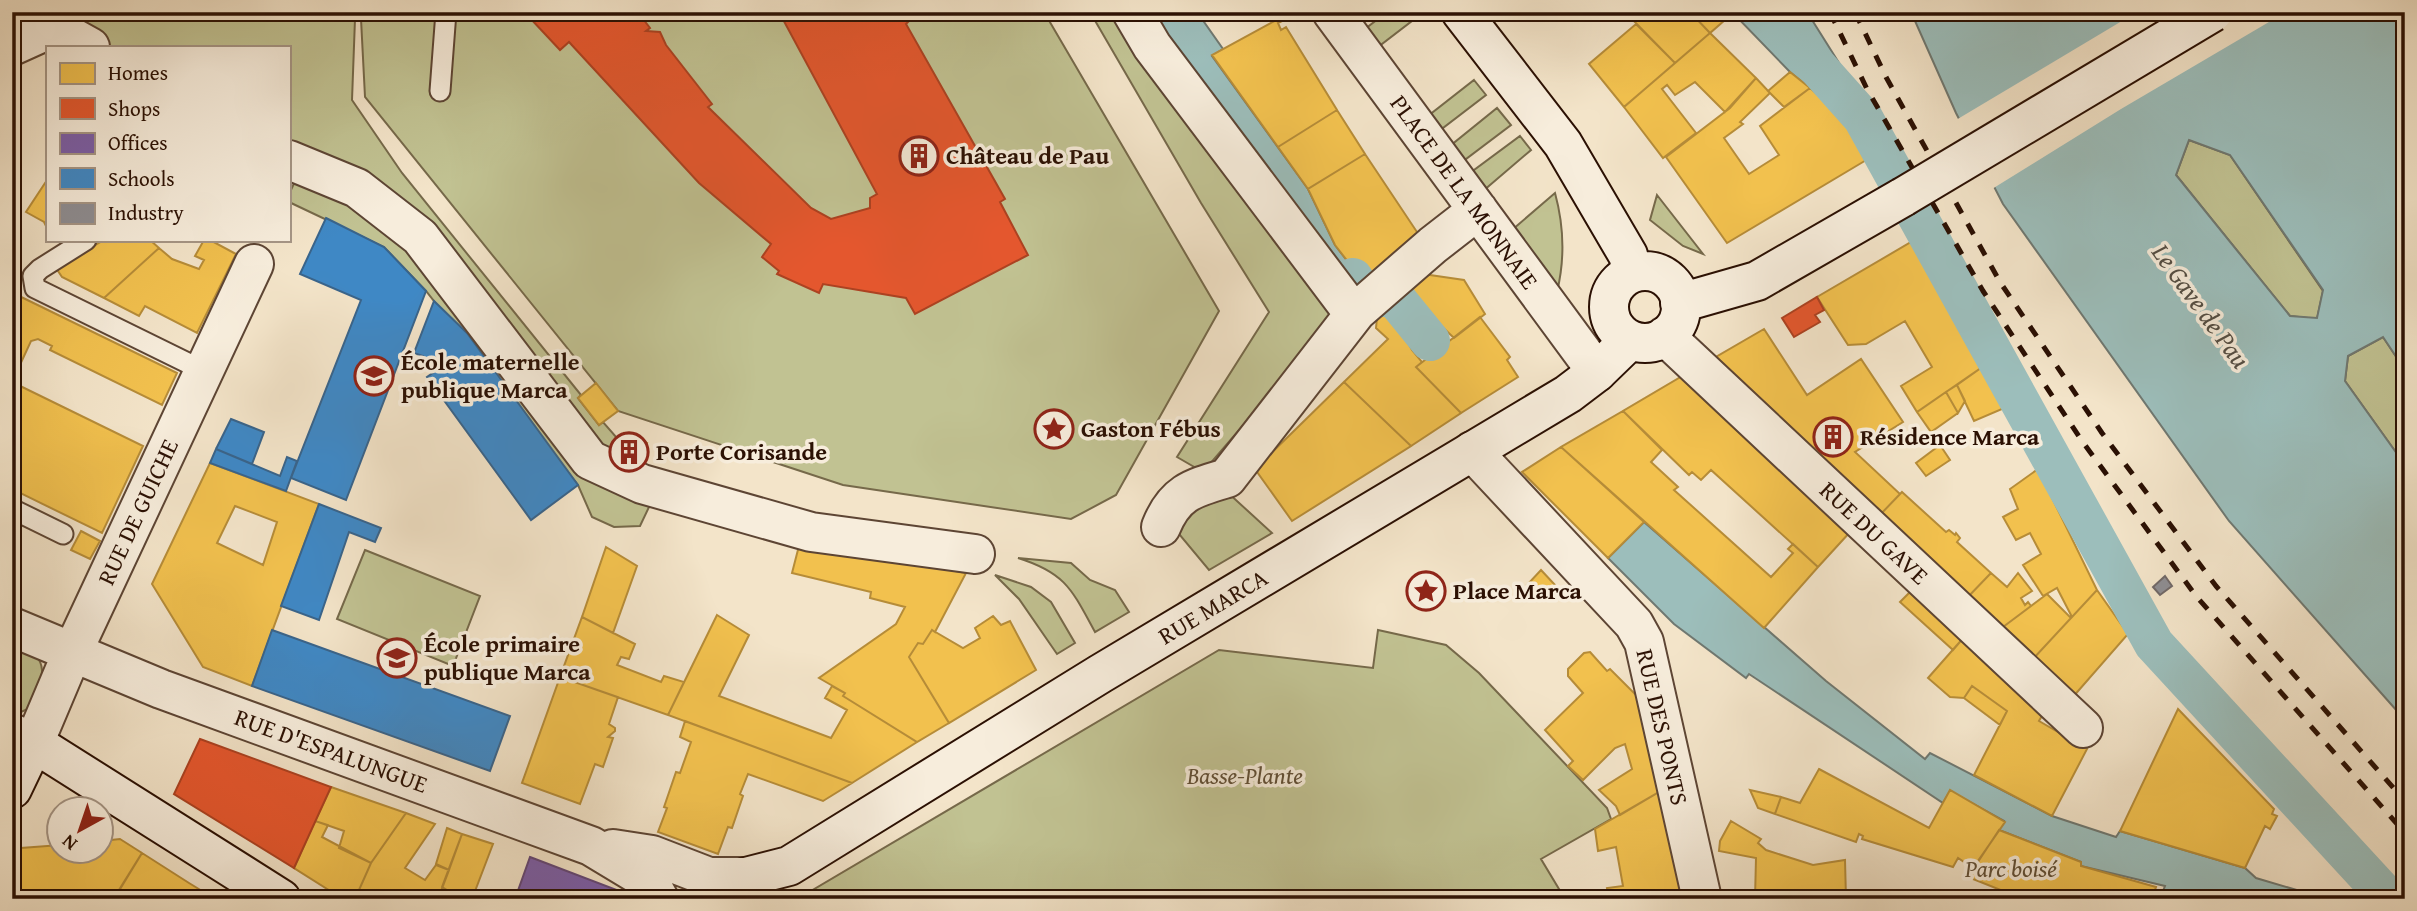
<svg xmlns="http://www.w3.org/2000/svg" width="2417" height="911" font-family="'Gentium Book Plus',serif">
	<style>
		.green { fill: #c1c292; stroke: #76694a; stroke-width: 2 }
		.water { fill: #9cbebb; stroke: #6f7871; stroke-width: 2; fill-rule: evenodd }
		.pier { fill: #f3e4c9 }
		.homes { fill: #f2c14e; stroke: #b68c38; stroke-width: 2; fill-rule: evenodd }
		.shops { fill: #e4572e; stroke: #ac4221; stroke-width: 2 }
		.offices { fill: #7b5ea7; stroke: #634776; stroke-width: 2 }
		.schools { fill: #3f88c5; stroke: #39648b; stroke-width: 2 }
		.industry { fill: #8d8d92; stroke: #706867; stroke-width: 2 }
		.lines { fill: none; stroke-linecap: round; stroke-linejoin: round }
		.canal { stroke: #9cbebb; stroke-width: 40 }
		.lane-casing { stroke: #5d4534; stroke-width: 23 }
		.street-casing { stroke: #5d4534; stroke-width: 42 }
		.secondary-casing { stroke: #2b1003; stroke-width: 42 }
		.lane { stroke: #f7eddc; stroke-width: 19 }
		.street { stroke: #f7eddc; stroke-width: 38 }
		.secondary { stroke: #f7eddc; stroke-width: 38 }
		.rail { stroke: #2b1003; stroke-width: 5; stroke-dasharray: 12 12; stroke-linecap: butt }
		.secondary-bridge-casing { stroke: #2b1003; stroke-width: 42; stroke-linecap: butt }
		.secondary-bridge { stroke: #f7eddc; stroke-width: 38 }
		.labels { text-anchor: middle; stroke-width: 7; stroke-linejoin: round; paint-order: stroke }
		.poi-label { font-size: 24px; font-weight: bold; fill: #2b1003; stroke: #f7eddc; text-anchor: start }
		.street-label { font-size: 24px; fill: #2b1003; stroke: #f7eddc }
		.park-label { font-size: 24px; font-style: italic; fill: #604e35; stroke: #f7eddc }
		.water-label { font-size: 26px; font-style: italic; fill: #534d43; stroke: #f7eddc }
	</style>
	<rect width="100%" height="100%" fill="#f3e4c9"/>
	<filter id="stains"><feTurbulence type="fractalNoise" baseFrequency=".00286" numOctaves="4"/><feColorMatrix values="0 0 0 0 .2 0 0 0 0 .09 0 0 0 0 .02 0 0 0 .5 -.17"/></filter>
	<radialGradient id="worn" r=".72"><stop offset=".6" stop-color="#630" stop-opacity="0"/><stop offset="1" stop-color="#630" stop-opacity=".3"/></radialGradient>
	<!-- green -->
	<path class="green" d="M49,12H1044L1219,311L1116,495L1071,519L843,485L618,411L365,97L361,19H355L352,100L402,173L581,395L578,398L599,425L603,422L616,437L621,440L612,461L518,346L289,149V47H112Z
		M1090,12H1120L1337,316L1203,472L1177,457L1269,312L1201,203Z
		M1387,12L1421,14L1378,47L1365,29Z
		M1474,80L1486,95L1439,131L1428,116Z
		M1497,108L1511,125L1462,162L1450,146Z
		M1520,136L1531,150L1483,191L1470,173Z
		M2189,140L2230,155L2323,291L2317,319L2290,316L2176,175Z
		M300,171L390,228L653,505L649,507L640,526L614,527L592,517L578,485L426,291L384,247L289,202V194Z
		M1555,193C1564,226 1565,259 1557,292L1512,230Z
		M1657,195L1703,254L1683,246L1650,220Z
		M2383,337L2405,370V465L2345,381L2348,356Z
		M1226,491L1272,533L1209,570L1174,528L1183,516Z
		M365,550L480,596L453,666L337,619Z
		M1018,558L1071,563L1090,580L1115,590L1129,612L1095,632C1072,590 1066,573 1018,558Z
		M995,575L1031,587L1051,602L1075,643L1057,654L1019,599Z
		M1378,630L1446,645L1479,673L1607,808L1611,819L1541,859L1565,899H806L811,891L1219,650L1373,668Z
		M21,641C52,663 43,678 30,708L12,716V660Z"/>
	<!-- water -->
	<path class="water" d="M1153,12H1197L1223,49L1212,56L1308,189L1335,245L1369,289L1362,296L1168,46Z
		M1732,12H1807L1846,74L1872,109L1855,126L1790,72Z
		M1911,12H2405V370L2383,337L2348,356L2345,381L2405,465V720L2229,521L2003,204L1956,113ZM2189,140L2230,155L2323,290L2317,318L2290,316L2176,175Z
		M1644,522L1826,681L1925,759L1930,753L2052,816L2116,837L2120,831L2245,868L2256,878L2327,899H2191L2163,891L2165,886L2081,866V862L1999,830L2004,821L1950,791L1943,803L1749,674L1746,678L1674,624L1608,558Z"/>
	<!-- pier -->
	<path class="pier" d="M2137,12H2286L2121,109L1992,189L1956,120Z"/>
	<!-- homes -->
	<path class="homes" d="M1625,12H1690L1710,33L1675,63Z
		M1690,12H1732L1733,13L1710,33Z
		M1280,18L1282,21L1278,23L1281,30L1286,27L1337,110L1278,147L1212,55Z
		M1636,24L1675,63L1624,107L1589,64Z
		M1710,33L1756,78L1725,112L1695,82L1675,95L1667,85L1662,89L1696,133L1663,158L1624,107Z
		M1790,72L1810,88L1784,107L1768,91Z
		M1756,78L1770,93L1740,122L1743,124L1724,138L1749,174L1779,155L1760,126L1810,88L1855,126L1873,156L1727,243L1666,157L1730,108Z
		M1337,110L1365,154L1308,189L1278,147Z
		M1365,154L1421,238L1369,289L1335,245L1308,189Z
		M47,180V228L44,222L26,212Z
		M1923,235L1988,363L1917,412L1901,386L1932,367L1905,321L1866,344L1848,345L1817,297Z
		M104,240H150L159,248L104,298L62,277L56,268Z
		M204,240H210L236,254L197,333L145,306L139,316L104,298L159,248L172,259L199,269L204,260L195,256Z
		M1423,274L1464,280L1485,314L1454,338L1404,291Z
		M13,293L177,373L162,405L50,350L52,346L38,339L31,341L12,382Z
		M1388,306L1412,350L1422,362L1416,367L1461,413L1411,446L1344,382L1388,339L1376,328L1377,318Z
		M1480,317L1510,357L1507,360L1518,377L1461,413L1416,367Z
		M1764,329L1807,395L1861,359L1903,422L1855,452L1900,494L1877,518L1709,361Z
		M1988,363L2009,406L1974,421L1957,385Z
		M1684,375L1851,531L1818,567L1711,470L1701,480L1692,472L1689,475L1623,411Z
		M12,382L143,446L102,533L12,489Z
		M1344,382L1411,446L1292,521L1255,469Z
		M596,383L618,411L599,425L578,398Z
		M1957,385L1965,401L1958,413L1946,392Z
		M1946,392L1958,413L1931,432L1917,412Z
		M1623,411L1662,450L1651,462L1678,487L1674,490L1771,577L1793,553L1788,549L1793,544L1818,567L1764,628L1561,447Z
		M624,433L647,443L635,473L612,461Z
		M1940,445L1950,460L1926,476L1916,463Z
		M1561,447L1644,522L1608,558L1522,472Z
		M210,463L319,504L252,686L203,667L152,584ZM235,506L277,522L263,565L217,543Z
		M2038,469L2097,590L2072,617L2057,588L2043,596L2023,565L2041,554L2030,533L2016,540L2003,517L2018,509L2010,489Z
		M1902,492L1946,532L1949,530L1955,535L1956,533L1960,538L1957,542L1991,573L1965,600L1877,518Z
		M81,531L100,541L90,559L71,550Z
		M800,542L966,573L935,632L932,630L923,644L918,643L909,657L949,723L917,742L843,696L845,693L819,678L896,624L905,607L870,598L871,592L792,573Z
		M606,547L637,566L613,633L582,617Z
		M1541,570L1555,585L1540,599L1527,585Z
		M1991,573L2007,587L2018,573L2032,591L2021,598L2025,605L2028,602L2031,606L1999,630L1965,600Z
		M1914,588L1965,636L1953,650L1900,602Z
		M2097,590L2128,634L2072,698L2032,660Z
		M2047,594L2071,618L2032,660L1999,630Z
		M717,615L749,635L719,696L831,738L847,710L825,698L832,686L845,693L843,696L917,742L852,783L668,715Z
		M993,616L1001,625L1010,621L1036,670L949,723L909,657L918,643L923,644L932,630L963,648L980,638L975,628Z
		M582,617L635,644L629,659L621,657L617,665L661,682L664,676L684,682L668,715L560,677Z
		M1965,636L2047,707L2039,721L2087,749L2052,816L1974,775L2007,711L1972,686L1964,698L1950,697L1928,678Z
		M1590,652L1607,671L1610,669L1640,699L1664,789L1620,815L1616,806L1599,790L1632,769L1625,744L1615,748L1583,780L1568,766L1573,761L1545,730L1583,693L1568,676V669L1584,653Z
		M560,677L618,697L609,724L615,728V731L608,737L613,738L603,767L595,764L580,804L522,783Z
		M1972,686L2007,711L2000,725L1964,698Z
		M2178,709L2274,809L2272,814L2277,816L2270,829L2265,826L2245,868L2120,831Z
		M685,721L852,783L823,801L748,774L740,794L743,796L732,828L728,827L718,854L658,832L667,808L664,807L676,772L680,773L691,742L680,737Z
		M1819,769L1929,828L1950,790L2005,822L1973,868L1958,858L1953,867L1862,839L1863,836L1859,834L1856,842L1775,814L1781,797L1800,803Z
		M331,787L406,813L371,863L339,848L344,831L315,821Z
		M1664,789L1685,893L1664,899H1609L1607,888L1623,886L1616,847L1598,851L1595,829Z
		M1750,790L1781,797L1775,814L1758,808Z
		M406,813L435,824L405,868L425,880L436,865L449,870L438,899H355L371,863Z
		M315,821L328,825L322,837L371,863L355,899H343L294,868Z
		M1731,821L1761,839L1758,843L1766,850L1813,865L1845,860L1846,899H1755L1756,858L1719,851L1720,841Z
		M447,828L462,834L449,870L436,864Z
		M1999,830L2081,862V866L2156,887L2152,899H2023L1968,877Z
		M462,834L493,844L472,899H462L442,887Z
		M120,839L142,853L114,899H12V867L21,848L60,845V852H102V841Z
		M142,853L189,883L215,899H133L119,890Z"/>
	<!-- shops -->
	<path class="shops" d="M534,12H645L640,15L650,28L646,31L660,32L666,45L712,104L708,107L811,208L831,219L870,208V198L877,194L779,12H910L911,19L906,24L1005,199L1000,202L1028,255L915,314L906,298L823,284L819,293L777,274L779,271L762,257L771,244L699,183L569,42L560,50L529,17Z
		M1817,297L1824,310L1815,315L1820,322L1794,337L1782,318Z
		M200,739L331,787L294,868L174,794Z"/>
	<!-- offices -->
	<path class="offices" d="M530,857L635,897L634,899H515Z"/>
	<!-- schools -->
	<path class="schools" d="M326,218L384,247L426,291L346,500L291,478L361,300L300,274Z
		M434,301L467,333L578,485L531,520L427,377L434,372L423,356L414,353Z
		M231,419L264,432L252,464L216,449Z
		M216,449L280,476L287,457L297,461L286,491L210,463Z
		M319,504L381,528L375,542L349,532L319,620L281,606Z
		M272,630L510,716L490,771L252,686Z"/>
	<!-- industry -->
	<path class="industry" d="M2165,576L2172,586L2160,595L2153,587Z"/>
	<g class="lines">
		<!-- canal -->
		<path class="canal" d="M1772,12L1780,25L1863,118L2154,644L2389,899
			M1353,278L1364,295L1395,298L1430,341"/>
		<!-- lane casing -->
		<g class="lane-casing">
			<path id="lane" d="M440,91L446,12
				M86,240L40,269L33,276L35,288L204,371
				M12,509L63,534"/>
		</g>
		<!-- street casing -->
		<g class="street-casing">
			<path id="street" d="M1132,12L1152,46L1354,314
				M1332,12L1597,372
				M12,46L54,27L90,47
				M289,160L357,188L420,237L590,460L642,484L811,532L975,554
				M1665,336L2083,728
				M1472,451L1634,624L1644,642L1702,899
				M1161,527C1175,492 1193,488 1227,478L1356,312L1433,245L1478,210
				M12,627L161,689L591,846L649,881L659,899
				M12,733L34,743L72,653L254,264
				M613,849L652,855L709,877H746"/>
		</g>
		<!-- secondary casing -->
		<g class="secondary-casing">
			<path id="secondary" d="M1461,12L1563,144L1628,255L1633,273
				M1609 307a36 36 0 1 1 72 0a36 36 0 1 1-72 0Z
				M1680,303L1757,281L1903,197
				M12,789L34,743L281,899
				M718,899L746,877L789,866L1100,674L1568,394L1597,372L1630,340"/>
		</g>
		<!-- lane -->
		<use href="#lane" class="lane"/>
		<!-- street -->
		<use href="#street" class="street"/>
		<!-- secondary -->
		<use href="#secondary" class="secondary"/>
		<!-- rail -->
		<path class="rail" d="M1830,12L1867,89L1983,291L2082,441L2196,596L2405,833
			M1855,12L1886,77L2000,282L2102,433L2216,586L2405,801"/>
		<!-- secondary-bridge casing -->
		<g class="secondary-bridge-casing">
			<path id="secondary-bridge" d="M1903,197L2213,12"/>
		</g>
		<!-- secondary-bridge -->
		<use href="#secondary-bridge" class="secondary-bridge"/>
	</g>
	<!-- icons -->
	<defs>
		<g id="building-ring" transform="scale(2.0125)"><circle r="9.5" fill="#f7eddc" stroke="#8f2418" stroke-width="1.5"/><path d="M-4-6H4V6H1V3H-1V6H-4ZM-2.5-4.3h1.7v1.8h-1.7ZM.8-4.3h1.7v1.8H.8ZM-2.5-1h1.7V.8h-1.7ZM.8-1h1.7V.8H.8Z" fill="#8f2418"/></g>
		<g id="school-ring" transform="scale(2.0125)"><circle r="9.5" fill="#f7eddc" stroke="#8f2418" stroke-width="1.5"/><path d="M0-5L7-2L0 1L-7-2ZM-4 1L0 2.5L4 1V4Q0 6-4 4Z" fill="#8f2418"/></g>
		<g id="sight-ring" transform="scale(2.0125)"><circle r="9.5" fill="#f7eddc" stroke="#8f2418" stroke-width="1.5"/><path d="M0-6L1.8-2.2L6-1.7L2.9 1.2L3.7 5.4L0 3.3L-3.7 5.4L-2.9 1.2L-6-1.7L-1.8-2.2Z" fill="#8f2418"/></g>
	</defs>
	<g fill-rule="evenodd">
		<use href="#building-ring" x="919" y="156"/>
		<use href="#school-ring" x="374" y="376"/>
		<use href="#sight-ring" x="1054" y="429"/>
		<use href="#building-ring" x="1833" y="437"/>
		<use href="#building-ring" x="629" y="452"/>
		<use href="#sight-ring" x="1426" y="591"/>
		<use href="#school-ring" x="397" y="658"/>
	</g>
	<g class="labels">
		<!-- poi labels -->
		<g class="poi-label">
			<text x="946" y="164">Château de Pau</text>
			<text x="401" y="370">École maternelle<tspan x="401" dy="28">publique Marca</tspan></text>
			<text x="1081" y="437">Gaston Fébus</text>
			<text x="1860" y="445">Résidence Marca</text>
			<text x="656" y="460">Porte Corisande</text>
			<text x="1453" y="599">Place Marca</text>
			<text x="424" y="652">École primaire<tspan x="424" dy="28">publique Marca</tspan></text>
		</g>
		<!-- street labels -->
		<g class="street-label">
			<text transform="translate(1464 192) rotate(54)" y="8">PLACE DE LA MONNAIE</text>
			<text transform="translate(138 512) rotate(-65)" y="8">RUE DE GUICHE</text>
			<text transform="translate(1874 533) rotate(43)" y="8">RUE DU GAVE</text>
			<text transform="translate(1213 607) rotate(-31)" y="8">RUE MARCA</text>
			<text transform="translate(1662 727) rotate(77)" y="8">RUE DES PONTS</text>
			<text transform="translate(331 751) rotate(20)" y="8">RUE D'ESPALUNGUE</text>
		</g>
		<!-- park labels -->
		<g class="park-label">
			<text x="1245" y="784">Basse-Plante</text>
			<text x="2011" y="877">Parc boisé</text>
		</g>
		<!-- water labels -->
		<g class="water-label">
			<text transform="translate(2201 306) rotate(54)" y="9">Le Gave de Pau</text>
		</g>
	</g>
	<!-- margin -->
	<rect width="2417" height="911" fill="none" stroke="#f3e4c9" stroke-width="42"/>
	<rect x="14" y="14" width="2389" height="883" fill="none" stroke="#2b1003" stroke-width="3.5"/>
	<rect x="21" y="21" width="2375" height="869" fill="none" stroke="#2b1003" stroke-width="2"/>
	<!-- legend -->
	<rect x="46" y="46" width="245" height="196" fill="#f7eddc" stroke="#a59585" stroke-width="2"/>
	<rect x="60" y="63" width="35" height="21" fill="#f2c14e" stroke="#a59585" stroke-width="2"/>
	<text x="108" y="80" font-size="21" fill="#2b1003">Homes</text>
	<rect x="60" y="98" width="35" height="21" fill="#e4572e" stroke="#a59585" stroke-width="2"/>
	<text x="108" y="116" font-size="21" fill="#2b1003">Shops</text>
	<rect x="60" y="133" width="35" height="21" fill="#7b5ea7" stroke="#a59585" stroke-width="2"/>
	<text x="108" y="150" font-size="21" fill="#2b1003">Offices</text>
	<rect x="60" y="168" width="35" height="21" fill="#3f88c5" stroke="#a59585" stroke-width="2"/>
	<text x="108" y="186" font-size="21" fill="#2b1003">Schools</text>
	<rect x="60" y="203" width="35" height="21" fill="#8d8d92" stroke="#a59585" stroke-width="2"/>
	<text x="108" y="220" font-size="21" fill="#2b1003">Industry</text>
	<!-- north arrow -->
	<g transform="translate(80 830) rotate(220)"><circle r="33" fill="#f7eddc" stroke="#a59585" stroke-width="2"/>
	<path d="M0-5L12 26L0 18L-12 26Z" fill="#8f2418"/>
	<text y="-10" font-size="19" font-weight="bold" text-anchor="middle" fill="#2b1003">N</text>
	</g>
	<rect width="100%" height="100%" filter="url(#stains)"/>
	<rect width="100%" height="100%" fill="url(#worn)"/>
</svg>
